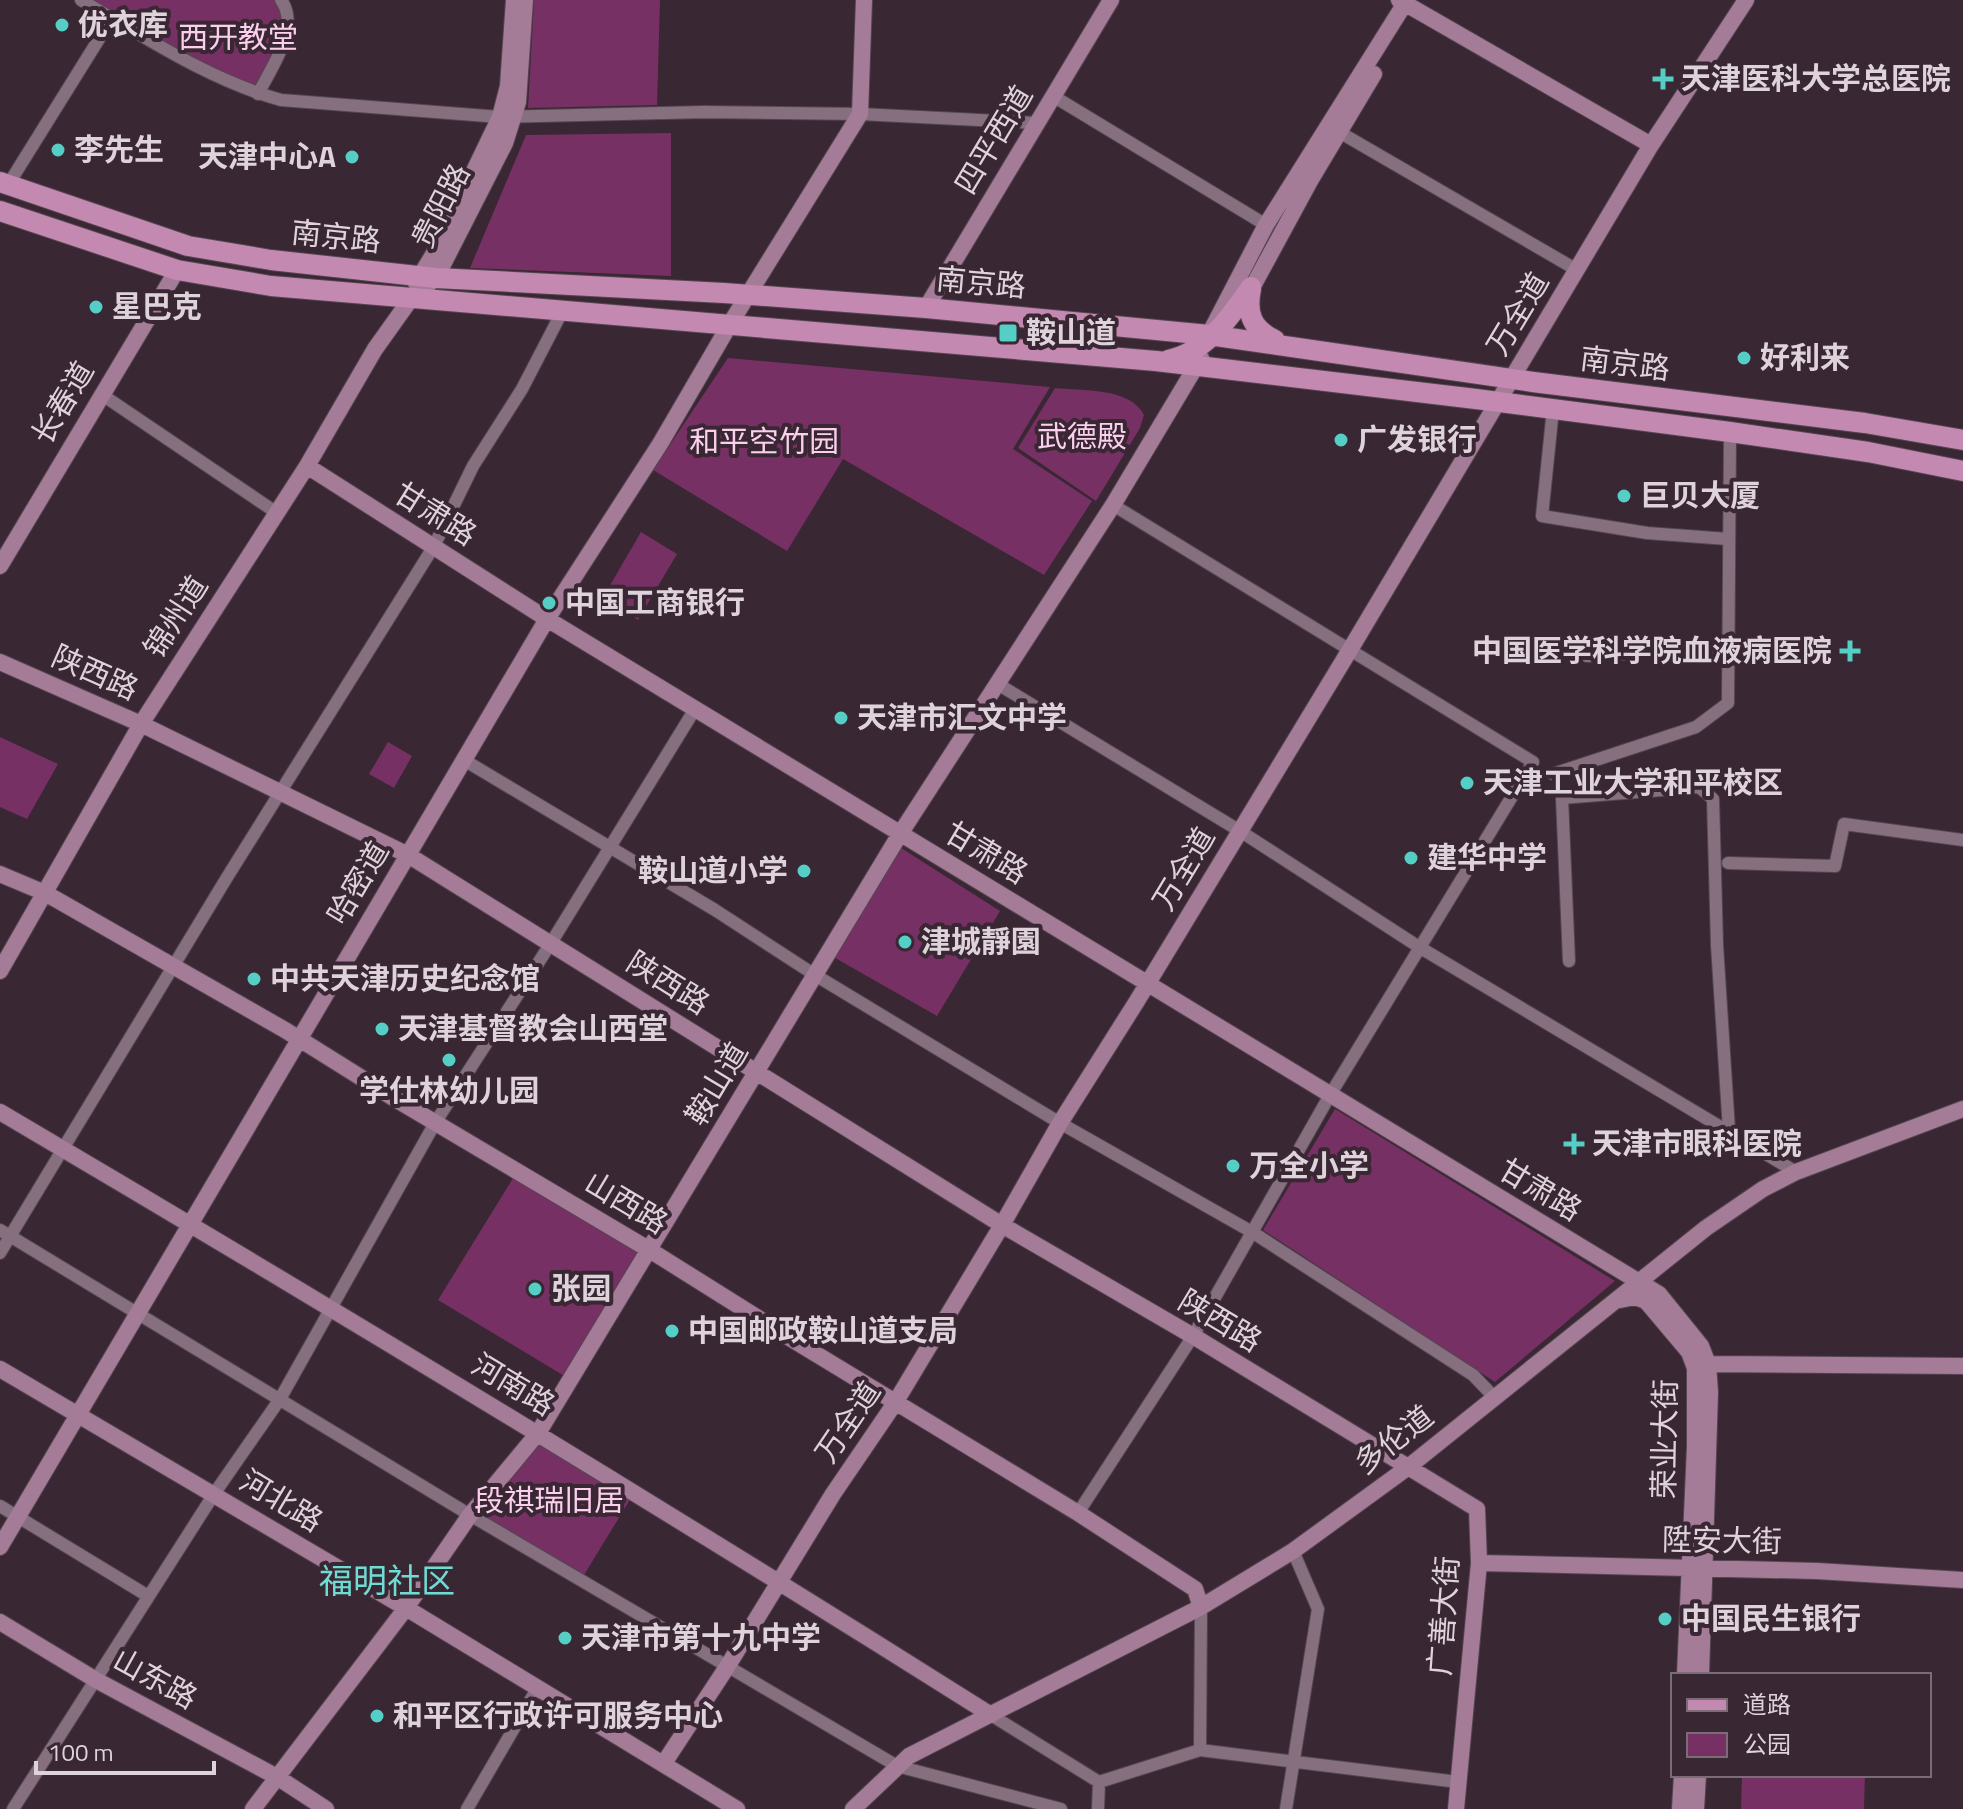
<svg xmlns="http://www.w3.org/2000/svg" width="1963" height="1809" font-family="'Titillium Web','Noto Sans SC',sans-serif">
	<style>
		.green { fill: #763063 }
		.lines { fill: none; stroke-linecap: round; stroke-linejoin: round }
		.street-casing { stroke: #554651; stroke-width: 14 }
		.secondary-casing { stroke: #554651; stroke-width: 18 }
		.primary-casing { stroke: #554651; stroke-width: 22 }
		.street { stroke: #86707f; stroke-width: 12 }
		.secondary { stroke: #a57c98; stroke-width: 16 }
		.primary { stroke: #c489b1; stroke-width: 20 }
		.poi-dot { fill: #55cec5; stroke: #392733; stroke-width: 3 }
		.labels { text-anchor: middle; stroke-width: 8; stroke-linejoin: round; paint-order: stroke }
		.poi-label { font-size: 30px; font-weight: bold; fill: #dfd3db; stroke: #392733; text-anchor: start }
		.park-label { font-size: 30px; fill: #fbd0ed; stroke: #392733 }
		.street-label { font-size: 30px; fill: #dfd3db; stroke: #392733 }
		.quarter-label { font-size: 34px; fill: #70dbd3; stroke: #392733 }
	</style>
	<rect width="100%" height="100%" fill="#392733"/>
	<!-- green -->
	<path class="green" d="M89,0H275L281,4L284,34L257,89L165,45Z
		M534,0H660L657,105L528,108Z
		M671,133V276L470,268L526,135Z
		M728,358L1050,387L1013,449L1092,501L1044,575L843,459L787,551L653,470Z
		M1055,388C1082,391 1130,387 1144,415L1140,428L1096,501L1018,448Z
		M641,532L677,554L638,620L602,599Z
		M0,737L58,764L27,819L0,807Z
		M388,742L412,756L394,788L369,774Z
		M898,846L1000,911L937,1016L830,955Z
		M1335,1109L1615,1281L1495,1382L1263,1230Z
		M515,1175L643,1250L566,1377L438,1300Z
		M535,1436L631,1498L584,1575L477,1512Z
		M1742,1775H1865L1864,1809H1741Z"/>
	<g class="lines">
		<!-- street casing -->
		<g class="street-casing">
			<path id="street" d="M81,0C145,37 209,80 281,100L500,117L704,112L860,114L1037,123
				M258,94C271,68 301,27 281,0
				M1053,96L1266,225
				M1334,129L1577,270
				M8,185L112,18
				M101,394L277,513
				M1553,409L1542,516L1647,533L1728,539
				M1587,656L1728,648
				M996,683L1240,831L1419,947L1796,1172
				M464,760L715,910L815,975L1060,1123L1252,1232L1473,1375L1494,1397
				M1553,774L1696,727L1728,703L1730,432
				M1728,863L1835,866L1844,824L1963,840
				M1569,961L1562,798L1699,787L1713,799L1717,945L1729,1130
				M0,1230L470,1515L897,1766L1061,1809
				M0,1253L226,879L434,546L473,466L522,389L563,310
				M0,1506L148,1596
				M1078,1513L1193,1336L1330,1095L1533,762L1113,505
				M991,1715L1099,1782L1200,1750L1458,1782
				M1200,1750L1201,1607
				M13,1809L214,1494L280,1399L435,1123L551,943L695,709
				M467,1809L538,1687
				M1098,1809L1099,1782
				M1286,1809L1318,1609L1293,1551"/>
		</g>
		<!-- secondary casing -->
		<g class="secondary-casing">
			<path id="secondary" d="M1399,0L1651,145
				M416,283L436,250L500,117L508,86L514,0
				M1247,297L1310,181L1374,74
				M926,308L1111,0
				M1212,329L1266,225L1407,0
				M307,466L547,619L1659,1294L1701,1346L1708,1364L1710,1392L1701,1675
				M0,566L177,270
				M0,662L141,724L408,855L1002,1225L1193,1336L1477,1509L1479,1563L1456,1809
				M0,874L45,893L285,1030L392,1097L648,1249L793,1340L1078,1513L1195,1589L1201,1607
				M0,971L141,724L307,466L375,349L410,300L436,278L505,143L518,102L525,0
				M0,1112C333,1308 664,1509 991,1715
				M1620,1300L1635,1297L1646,1301L1689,1352L1695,1368V1446L1685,1675
				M1701,1366L1708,1364L1963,1366
				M0,1369L406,1608L737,1809
				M0,1547L547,619L660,444L730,324L860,114L864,0
				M1479,1563L1817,1571L1963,1580
				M0,1622L96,1680L277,1777L326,1809
				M664,1763L727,1667L833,1494L895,1403L1002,1225L1060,1123L1137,1001L1351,648L1651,145L1746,0
				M253,1809L406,1608L470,1515L538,1433L900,834L1113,505L1201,358
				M853,1809L909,1756L1201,1607L1293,1551L1407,1468L1706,1228L1763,1189L1796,1172L1963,1109
				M1680,1809L1682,1775
				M1696,1809L1698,1775"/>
		</g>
		<!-- primary casing -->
		<g class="primary-casing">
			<path id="primary" d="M0,182L188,246L271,260L436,278L724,293L926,308L1209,335L1533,382L1865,423L1963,440
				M0,211L177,270L271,286L1156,361L1476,399L1730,432L1868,452L1963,471
				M1251,289C1246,314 1252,329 1275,340
				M1168,360C1207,352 1230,317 1251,287"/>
		</g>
		<!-- street -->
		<use href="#street" class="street"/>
		<!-- secondary -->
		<use href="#secondary" class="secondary"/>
		<!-- primary -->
		<use href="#primary" class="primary"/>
	</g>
	<!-- markers -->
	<g class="poi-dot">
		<circle cx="62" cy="25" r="8"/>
		<path d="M1659 67h8v8h8v8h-8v8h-8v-8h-8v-8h8z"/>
		<circle cx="58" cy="150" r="8"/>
		<circle cx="352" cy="157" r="8"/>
		<circle cx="96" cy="307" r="8"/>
		<rect x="998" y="323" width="20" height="20" rx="4"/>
		<circle cx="1744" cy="358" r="8"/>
		<circle cx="1341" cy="440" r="8"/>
		<circle cx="1624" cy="496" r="8"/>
		<circle cx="549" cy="603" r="8"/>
		<path d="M1846 639h8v8h8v8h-8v8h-8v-8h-8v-8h8z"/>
		<circle cx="841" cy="718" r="8"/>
		<circle cx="1467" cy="783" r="8"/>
		<circle cx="1411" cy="858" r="8"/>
		<circle cx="804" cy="871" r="8"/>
		<circle cx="905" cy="942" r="8"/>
		<circle cx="254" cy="979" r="8"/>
		<circle cx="382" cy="1029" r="8"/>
		<circle cx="449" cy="1060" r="8"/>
		<path d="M1570 1132h8v8h8v8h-8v8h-8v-8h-8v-8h8z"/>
		<circle cx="1233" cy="1166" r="8"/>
		<circle cx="535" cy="1289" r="8"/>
		<circle cx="672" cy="1331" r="8"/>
		<circle cx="1665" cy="1619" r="8"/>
		<circle cx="565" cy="1638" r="8"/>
		<circle cx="377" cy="1716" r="8"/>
	</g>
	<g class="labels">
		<!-- poi labels -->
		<g class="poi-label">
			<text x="78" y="35">优衣库</text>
			<text x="1681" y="89">天津医科大学总医院</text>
			<text x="74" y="160">李先生</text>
			<text x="336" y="167" text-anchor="end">天津中心A</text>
			<text x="112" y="317">星巴克</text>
			<text x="1026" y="343">鞍山道</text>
			<text x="1760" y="368">好利来</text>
			<text x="1357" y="450">广发银行</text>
			<text x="1640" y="506">巨贝大厦</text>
			<text x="565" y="613">中国工商银行</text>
			<text x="1832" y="661" text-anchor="end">中国医学科学院血液病医院</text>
			<text x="857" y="728">天津市汇文中学</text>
			<text x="1483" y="793">天津工业大学和平校区</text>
			<text x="1427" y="868">建华中学</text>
			<text x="788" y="881" text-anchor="end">鞍山道小学</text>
			<text x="921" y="952">津城靜園</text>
			<text x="270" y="989">中共天津历史纪念馆</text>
			<text x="398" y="1039">天津基督教会山西堂</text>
			<text x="449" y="1101" text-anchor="middle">学仕林幼儿园</text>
			<text x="1592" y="1154">天津市眼科医院</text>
			<text x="1249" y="1176">万全小学</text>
			<text x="551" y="1299">张园</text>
			<text x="688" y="1341">中国邮政鞍山道支局</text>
			<text x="1681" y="1629">中国民生银行</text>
			<text x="581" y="1648">天津市第十九中学</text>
			<text x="393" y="1726">和平区行政许可服务中心</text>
		</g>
		<!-- park labels -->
		<g class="park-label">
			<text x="238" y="48">西开教堂</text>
			<text x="1082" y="447">武德殿</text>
			<text x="764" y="452">和平空竹园</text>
			<text x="549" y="1511">段祺瑞旧居</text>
		</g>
		<!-- street labels -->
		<g class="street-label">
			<text transform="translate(994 140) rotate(-59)" y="10">四平西道</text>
			<text transform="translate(441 206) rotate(-63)" y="10">贵阳路</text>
			<text transform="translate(336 237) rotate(6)" y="10">南京路</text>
			<text transform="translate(981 283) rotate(5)" y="10">南京路</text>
			<text transform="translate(1518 314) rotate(-59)" y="10">万全道</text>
			<text transform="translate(1625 364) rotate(7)" y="10">南京路</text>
			<text transform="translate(63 403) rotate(-59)" y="10">长春道</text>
			<text transform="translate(435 514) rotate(32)" y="10">甘肃路</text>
			<text transform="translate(176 617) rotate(-57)" y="10">锦州道</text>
			<text transform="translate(95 673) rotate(24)" y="10">陕西路</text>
			<text transform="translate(986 853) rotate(31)" y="10">甘肃路</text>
			<text transform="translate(1184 869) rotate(-59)" y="10">万全道</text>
			<text transform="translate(358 883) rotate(-59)" y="10">哈密道</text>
			<text transform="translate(668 983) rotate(32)" y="10">陕西路</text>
			<text transform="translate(717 1084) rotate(-59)" y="10">鞍山道</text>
			<text transform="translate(1540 1190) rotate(31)" y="10">甘肃路</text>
			<text transform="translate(626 1203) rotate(31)" y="10">山西路</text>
			<text transform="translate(1220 1321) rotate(31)" y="10">陕西路</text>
			<text transform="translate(513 1385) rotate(31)" y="10">河南路</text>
			<text transform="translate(848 1422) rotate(-56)" y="10">万全道</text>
			<text transform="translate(1665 1439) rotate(-89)" y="10">荣业大街</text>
			<text transform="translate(1394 1440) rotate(-38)" y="10">多伦道</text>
			<text transform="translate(281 1501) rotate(31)" y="10">河北路</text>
			<text transform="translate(1722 1541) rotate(1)" y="10">陞安大街</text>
			<text transform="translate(1444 1616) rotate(-86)" y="10">广善大街</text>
			<text transform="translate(155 1679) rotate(29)" y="10">山东路</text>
		</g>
		<!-- quarter labels -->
		<g class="quarter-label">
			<text x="387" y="1593">福明社区</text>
		</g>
	</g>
	<!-- legend -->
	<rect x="1671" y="1673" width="260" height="104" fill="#392733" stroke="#7b6c76" stroke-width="2"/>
	<rect x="1687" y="1699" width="40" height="12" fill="#c489b1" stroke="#7b6c76" stroke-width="2"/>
	<text x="1743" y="1713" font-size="24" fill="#dfd3db">道路</text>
	<rect x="1687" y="1733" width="40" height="24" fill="#763063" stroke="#7b6c76" stroke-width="2"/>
	<text x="1743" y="1753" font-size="24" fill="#dfd3db">公园</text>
	<!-- scale -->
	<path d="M36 1761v12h178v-12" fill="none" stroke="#dfd3db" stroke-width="4"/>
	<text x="48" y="1761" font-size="24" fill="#dfd3db" stroke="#392733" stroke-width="6" paint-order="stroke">100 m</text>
</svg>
